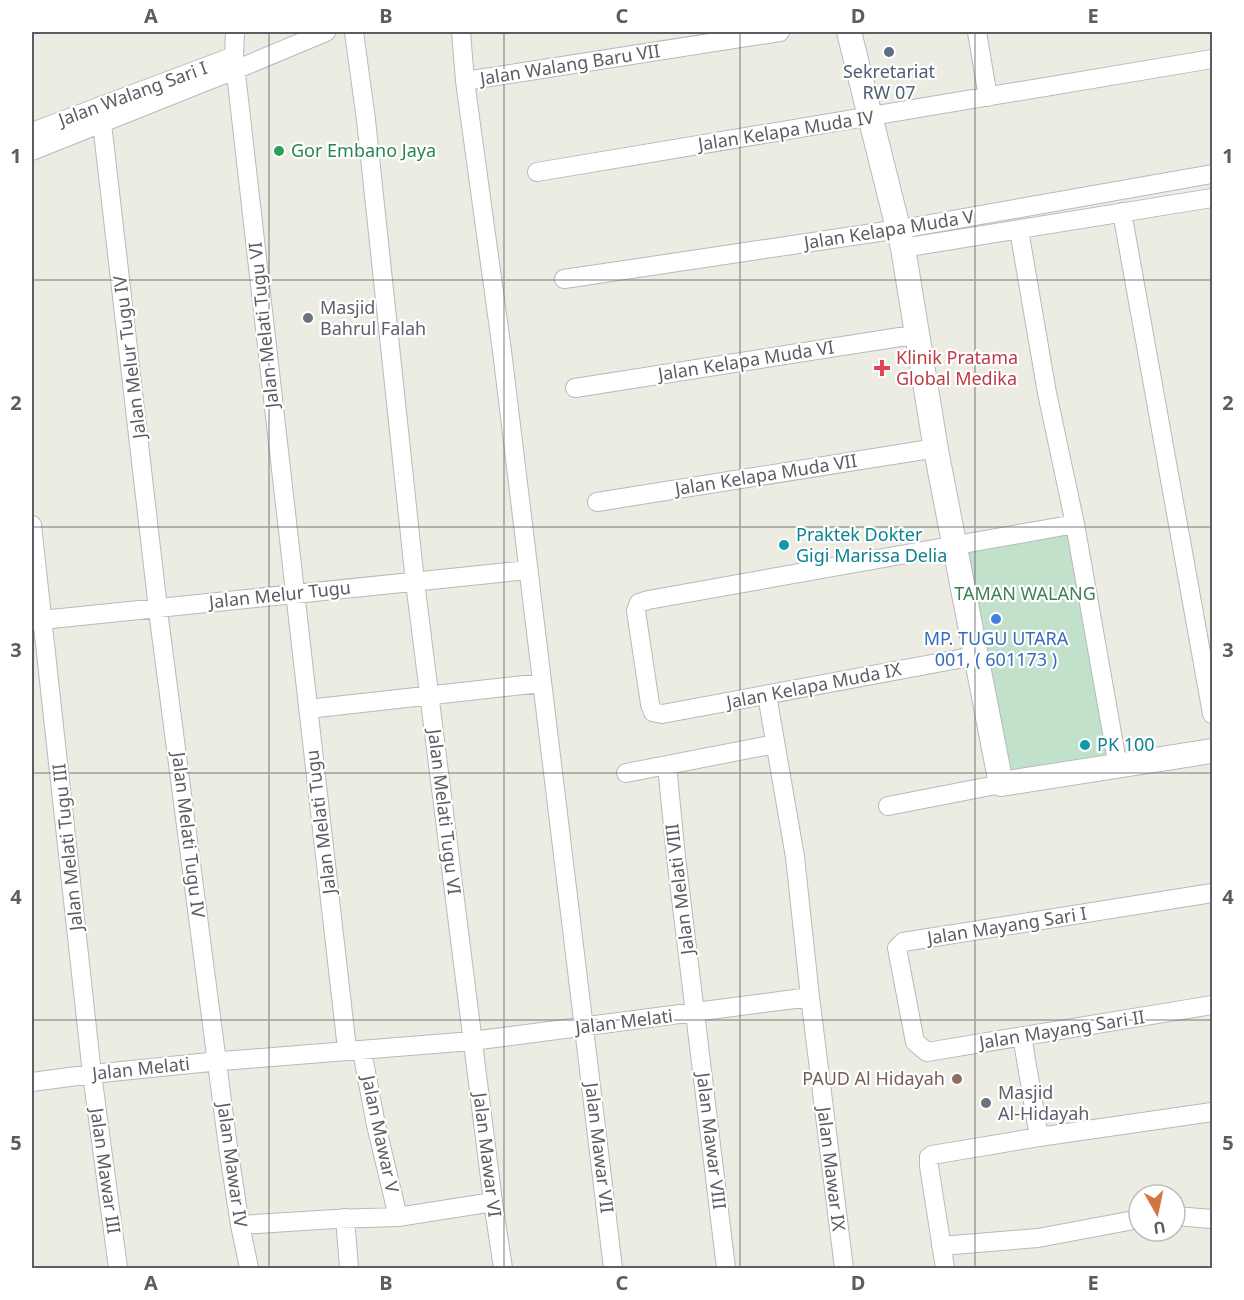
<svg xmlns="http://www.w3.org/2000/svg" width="1244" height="1300" font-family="'Noto Sans',sans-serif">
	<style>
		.green { fill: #c2e1cb }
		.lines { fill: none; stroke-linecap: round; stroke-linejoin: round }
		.street-casing { stroke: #b8b9be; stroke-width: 20 }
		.secondary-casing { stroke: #b9bac0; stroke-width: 26 }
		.street { stroke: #fff; stroke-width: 18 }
		.secondary { stroke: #fff; stroke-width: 24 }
		.grid { fill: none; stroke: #5b5d62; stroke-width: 1.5; stroke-opacity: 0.55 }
		.service-dot { fill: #5c6f8a; stroke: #fff; stroke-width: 2 }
		.leisure-dot { fill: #2e9e5b; stroke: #fff; stroke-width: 2 }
		.worship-dot { fill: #6b7280; stroke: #fff; stroke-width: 2 }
		.health-dot { fill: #e0444e; stroke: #fff; stroke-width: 2 }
		.culture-dot { fill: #0f9aa8; stroke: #fff; stroke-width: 2 }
		.shop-dot { fill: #3f7fe0; stroke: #fff; stroke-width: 2 }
		.education-dot { fill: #8d6e63; stroke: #fff; stroke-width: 2 }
		.labels { text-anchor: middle; stroke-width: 4.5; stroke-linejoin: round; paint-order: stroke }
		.street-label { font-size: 18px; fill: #5b5d62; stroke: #fff }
		.service-label { font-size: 18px; fill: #4e5e75; stroke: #fff }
		.leisure-label { font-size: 18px; fill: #27864d; stroke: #fff; text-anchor: start }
		.worship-label { font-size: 18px; fill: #5b616d; stroke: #fff; text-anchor: start }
		.health-label { font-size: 18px; fill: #be3a42; stroke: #fff; text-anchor: start }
		.culture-label { font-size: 18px; fill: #0d838f; stroke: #fff; text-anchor: start }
		.park-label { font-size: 18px; fill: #3e7f53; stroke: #fff }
		.shop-label { font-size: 18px; fill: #366cbe; stroke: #fff }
		.education-label { font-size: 18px; fill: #785e54; stroke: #fff; text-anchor: end }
		.neatline { fill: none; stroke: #5b5d62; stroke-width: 2 }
		.grid-label { font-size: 20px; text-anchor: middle; font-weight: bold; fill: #5b5d62 }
	</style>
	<rect width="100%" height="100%" fill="#ecece3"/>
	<!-- green -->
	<path class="green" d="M1070,527L1116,764L1012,780L958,547Z"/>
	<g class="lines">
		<!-- street casing -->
		<g class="street-casing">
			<path id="street" d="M235,32L234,56L347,1049
				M354,32L366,120L415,582L493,1202L503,1268
				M461,32L465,81L502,351L613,1268
				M977,32L988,97
				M465,81L780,32
				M100,106L160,626L228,1147L240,1225L249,1268
				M32,132L234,56
				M32,151L235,70L326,32
				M537,172L1212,59
				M1122,212L1212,714
				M1019,230L1047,393L1075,524L1118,767
				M903,248L1212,198
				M564,279L913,227L1212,174
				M575,388L900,337L917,336
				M597,502L924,450H936
				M32,525L92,1074L118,1268
				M32,621L528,570
				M975,656L662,714L653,712L650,704L636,611L639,603L648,600L1075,524
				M767,695L795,857L810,997L844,1268
				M308,709L542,683
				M667,765L676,857L726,1268
				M626,773L775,744
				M888,806L1001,784
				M1212,893L903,942L897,948L915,1042L927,1052L1212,1005
				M1022,1036L1039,1137
				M362,1051L376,1125L398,1217L493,1202
				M32,1082L92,1074L210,1062L472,1041L810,997
				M1175,1216L1212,1219
				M345,1218L349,1268
				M240,1225L335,1219L398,1217
				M941,1246L1038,1238L1139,1219
				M945,1268L929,1166V1157L932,1155L1039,1137L1212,1112"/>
		</g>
		<!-- secondary casing -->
		<g class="secondary-casing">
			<path id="secondary" d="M849,32L903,248L936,450L1001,784L1212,751"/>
		</g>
		<!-- street -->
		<use href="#street" class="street"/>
		<!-- secondary -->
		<use href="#secondary" class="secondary"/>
	</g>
	<!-- grid -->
	<path class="grid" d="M269,32V1268M504,32V1268M740,32V1268M975,32V1268M32,280H1212M32,527H1212M32,773H1212M32,1020H1212"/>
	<!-- markers -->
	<circle class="service-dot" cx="889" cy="52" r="6"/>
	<circle class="leisure-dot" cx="279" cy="151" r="6"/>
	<g class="worship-dot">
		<circle cx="308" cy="318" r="6"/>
		<circle cx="986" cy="1103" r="6"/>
	</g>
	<path class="health-dot" d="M879 359h6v6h6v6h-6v6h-6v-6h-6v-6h6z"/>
	<g class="culture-dot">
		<circle cx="784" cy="545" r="6"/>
		<circle cx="1085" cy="745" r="6"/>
	</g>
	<circle class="shop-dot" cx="996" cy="619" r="6"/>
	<circle class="education-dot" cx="957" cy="1079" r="6"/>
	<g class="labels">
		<!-- street labels -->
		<g class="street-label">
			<text transform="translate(570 65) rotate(-9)" y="6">Jalan Walang Baru VII</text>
			<text transform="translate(133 94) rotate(-20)" y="6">Jalan Walang Sari I</text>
			<text transform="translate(786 131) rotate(-9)" y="6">Jalan Kelapa Muda IV</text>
			<text transform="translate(889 230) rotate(-9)" y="6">Jalan Kelapa Muda V</text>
			<text transform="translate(264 325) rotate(-96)" y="6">Jalan Melati Tugu VI</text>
			<text transform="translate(130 357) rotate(-97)" y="6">Jalan Melur Tugu IV</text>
			<text transform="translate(746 361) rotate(-9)" y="6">Jalan Kelapa Muda VI</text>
			<text transform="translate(766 475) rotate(-9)" y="6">Jalan Kelapa Muda VII</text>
			<text transform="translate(280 595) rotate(-6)" y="6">Jalan Melur Tugu</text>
			<text transform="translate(814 686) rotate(-11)" y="6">Jalan Kelapa Muda IX</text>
			<text transform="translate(444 812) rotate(83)" y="6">Jalan Melati Tugu VI</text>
			<text transform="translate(321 822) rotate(-97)" y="6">Jalan Melati Tugu</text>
			<text transform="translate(188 835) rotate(83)" y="6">Jalan Melati Tugu IV</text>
			<text transform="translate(68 847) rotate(-96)" y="6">Jalan Melati Tugu III</text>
			<text transform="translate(680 889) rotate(-97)" y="6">Jalan Melati VIII</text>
			<text transform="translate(1007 926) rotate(-9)" y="6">Jalan Mayang Sari I</text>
			<text transform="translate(624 1022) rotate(-7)" y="6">Jalan Melati</text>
			<text transform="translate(1062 1030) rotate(-9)" y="6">Jalan Mayang Sari II</text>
			<text transform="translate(141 1069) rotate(-6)" y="6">Jalan Melati</text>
			<text transform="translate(380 1134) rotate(78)" y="6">Jalan Mawar V</text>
			<text transform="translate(711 1141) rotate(83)" y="6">Jalan Mawar VIII</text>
			<text transform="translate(599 1148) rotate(83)" y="6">Jalan Mawar VII</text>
			<text transform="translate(487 1155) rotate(83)" y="6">Jalan Mawar VI</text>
			<text transform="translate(232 1165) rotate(82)" y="6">Jalan Mawar IV</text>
			<text transform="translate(831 1169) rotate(83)" y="6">Jalan Mawar IX</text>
			<text transform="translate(105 1171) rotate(82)" y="6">Jalan Mawar III</text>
		</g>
		<!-- service labels -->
		<g class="service-label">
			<text x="889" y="78">Sekretariat<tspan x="889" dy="21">RW 07</tspan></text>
		</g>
		<!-- leisure labels -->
		<g class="leisure-label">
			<text x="291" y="157">Gor Embano Jaya</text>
		</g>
		<!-- worship labels -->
		<g class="worship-label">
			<text x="320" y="314">Masjid<tspan x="320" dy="21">Bahrul Falah</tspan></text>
			<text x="998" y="1099">Masjid<tspan x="998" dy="21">Al-Hidayah</tspan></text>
		</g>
		<!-- health labels -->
		<g class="health-label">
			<text x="896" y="364">Klinik Pratama<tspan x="896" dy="21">Global Medika</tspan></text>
		</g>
		<!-- culture labels -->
		<g class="culture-label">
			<text x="796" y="541">Praktek Dokter<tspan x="796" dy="21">Gigi Marissa Delia</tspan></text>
			<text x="1097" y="751">PK 100</text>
		</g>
		<!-- park labels -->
		<g class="park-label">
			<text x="1025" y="600">TAMAN WALANG</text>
		</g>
		<!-- shop labels -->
		<g class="shop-label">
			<text x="996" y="645">MP. TUGU UTARA<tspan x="996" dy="21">001, ( 601173 )</tspan></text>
		</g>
		<!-- education labels -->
		<g class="education-label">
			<text x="945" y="1085">PAUD Al Hidayah</text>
		</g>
	</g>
	<!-- border -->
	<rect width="1244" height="1300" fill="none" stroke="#ffffff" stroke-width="66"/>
	<!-- north arrow -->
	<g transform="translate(1157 1213) rotate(171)"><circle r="28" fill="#ffffff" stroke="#bdbec0" stroke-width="1.5"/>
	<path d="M0-4.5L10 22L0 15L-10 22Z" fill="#d57440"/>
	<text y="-9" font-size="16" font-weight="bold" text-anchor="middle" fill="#5b5d62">U</text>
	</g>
	<rect x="33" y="33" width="1178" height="1234" class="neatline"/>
	<g class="grid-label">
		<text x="151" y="23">A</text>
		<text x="386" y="23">B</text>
		<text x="622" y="23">C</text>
		<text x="858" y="23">D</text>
		<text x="1093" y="23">E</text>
		<text x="16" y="163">1</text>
		<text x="1228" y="163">1</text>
		<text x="16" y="410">2</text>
		<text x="1228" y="410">2</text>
		<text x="16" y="657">3</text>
		<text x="1228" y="657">3</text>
		<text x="16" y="904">4</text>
		<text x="1228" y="904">4</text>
		<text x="16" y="1150">5</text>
		<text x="1228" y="1150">5</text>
		<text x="151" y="1290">A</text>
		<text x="386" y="1290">B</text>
		<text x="622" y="1290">C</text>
		<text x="858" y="1290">D</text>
		<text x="1093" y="1290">E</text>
	</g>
</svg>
